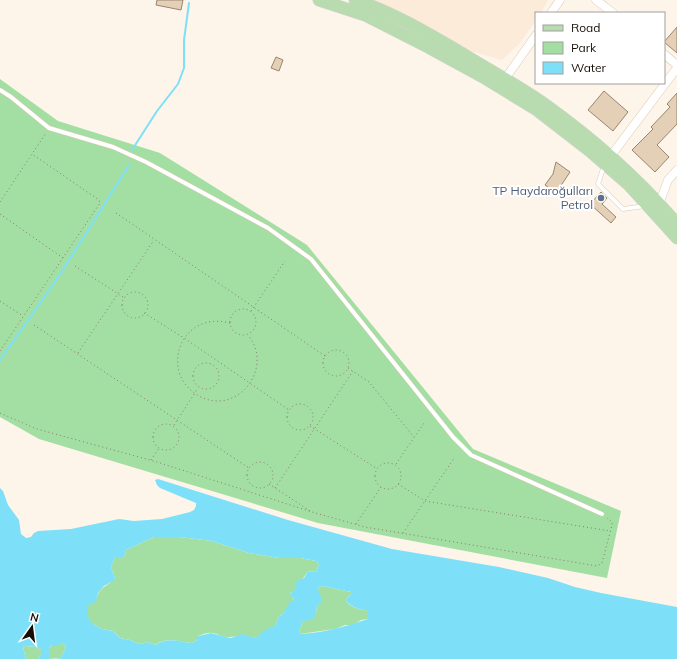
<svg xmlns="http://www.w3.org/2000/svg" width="677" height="659" font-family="Mulish,sans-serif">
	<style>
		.built { fill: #fbebd8 }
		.green { fill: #a3dfa3 }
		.water { fill: #7ee0f8; fill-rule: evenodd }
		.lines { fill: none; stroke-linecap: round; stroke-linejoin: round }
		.stream { stroke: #7ee0f8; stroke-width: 2 }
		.building { fill: #e4cfb7; stroke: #9a866f }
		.service-casing { stroke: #ddc8b0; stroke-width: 5 }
		.minor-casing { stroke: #ddc8b0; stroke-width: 9 }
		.primary-casing { stroke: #d5d4d2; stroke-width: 13 }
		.path { stroke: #857d74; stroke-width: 1; stroke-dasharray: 1 3; stroke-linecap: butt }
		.service { stroke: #fff; stroke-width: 4 }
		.minor { stroke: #fff; stroke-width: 8 }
		.primary { stroke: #b8dcaf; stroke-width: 12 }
		.service-dot { fill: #5c6f8a; stroke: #fff; stroke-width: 1.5 }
		.labels { text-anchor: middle; stroke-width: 4; stroke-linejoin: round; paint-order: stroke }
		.service-label { font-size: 12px; fill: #4e5e75; stroke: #fff; text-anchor: end }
	</style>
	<rect width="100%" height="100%" fill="#fdf4ea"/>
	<!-- built -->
	<path class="built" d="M367,0H548L541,13H536V20L520,43L502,60L470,51L393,10Z"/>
	<!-- green -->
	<path class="green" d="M0,79L58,121L160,153L307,245L473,449L621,511L607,578L318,523L39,439L0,417Z
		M154,537H180L212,541L249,553L279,558H301L316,561L319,564L316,572L308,571C304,578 297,585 293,592L290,593L293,597L294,601L283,614L278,617L276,625L256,638L249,637L245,635C240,635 234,637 229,637C216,637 216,628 198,636V640L191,643C178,641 166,637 155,645L148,642L140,644L130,640L120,638L113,631L102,629L95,625L89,621L86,609L87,605L97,599C98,587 109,586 115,578L111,567L115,557H124L126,550C136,546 144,541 154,537Z
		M322,586L351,592V594L347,598L346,601C351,607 361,611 368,610V619L361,620L353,625H345L335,629L300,634L299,630L301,627L302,622L305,620H309L316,614L318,590L319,587Z
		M63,643L66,646L61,658L49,659V648L52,645Z
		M25,646L37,647L41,650V654L38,659H26L23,647Z"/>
	<!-- water -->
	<path class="water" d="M158,479L288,520L392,549L499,567L548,578L575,587L601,593L677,607V659H54L61,658L66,646L63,643L55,646L52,645L49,648V659H38L41,654V650L37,647L25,646L23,647L26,659H0V488L3,491L8,505L19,520L21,534L26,538L31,537L34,533L38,531L71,529L119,519L134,521L162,519L190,512L194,510L196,506V503L160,488L157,485L155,480ZM154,537H180L212,541L249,553L279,558H301L316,561L319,564L316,572L308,571L304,578L295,582V589L289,595L293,597L294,601L290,602L283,614L278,617L276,625L265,630L256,638L241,634L231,638L226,637L211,633L198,636V640L191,643C178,641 168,637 155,645L148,642L140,644L130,640L120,638L113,631L102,629L95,625L89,620L87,609V605L93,604L97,599L98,593L104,586L115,580V578L111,567L115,557H124L126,550C136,546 144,541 154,537ZM322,586L351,592V594L347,598L346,601C352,607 361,611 368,610V619C347,626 323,633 300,634L299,630L301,627L302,622L313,619L316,614L317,605L320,604L322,600L318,590L319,587Z"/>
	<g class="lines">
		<!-- stream -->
		<path class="stream" d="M132,150L157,111L178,84L184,68V40L189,3
			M0,360L59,276L129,165"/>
	</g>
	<!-- building -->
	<path class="building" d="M157,0H183L181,10L156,5Z
		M677,27V53L664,42Z
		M276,57L283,60L279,71L271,68Z
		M604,91L628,112L613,131L588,110Z
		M677,93V124L657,145L669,157L655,172L632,150L653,129L651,127L670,107L667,104Z
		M556,162L570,172L556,193L545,185L553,174Z
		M601,192L607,198L602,204L616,217L611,223L590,204Z"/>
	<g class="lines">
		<!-- service casing -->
		<g class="service-casing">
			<path id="service" d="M0,90L11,97L49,128L113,147L146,162L268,228L311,259L453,437L471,455L602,514
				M604,166L598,184L623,209L645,206"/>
		</g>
		<!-- minor casing -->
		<g class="minor-casing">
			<path id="minor" d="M596,0L613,13
				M551,13L560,0
				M664,54L677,65
				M505,79L536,35
				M610,157L677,68
				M659,204L668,180L677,170"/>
		</g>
		<!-- primary casing -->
		<g class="primary-casing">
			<path id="primary" d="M319,0L365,15L428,47L483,77L537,110L590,151L628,184L677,238
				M355,0C392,12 429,34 463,54C489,70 517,85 543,103C592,138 638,178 677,224"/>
		</g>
		<!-- path -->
		<path class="path" d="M0,202L46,133
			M116,213L325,356
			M0,214L63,258
			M75,266L123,297
			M122 305a13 13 0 1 1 26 0a13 13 0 1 1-26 0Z
			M0,301L23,316
			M230 322a13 13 0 1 1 26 0a13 13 0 1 1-26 0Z
			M251,311L285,261
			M144,313L184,338L289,410
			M230,323C180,310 158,373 199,396C237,417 275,368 248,335
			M34,325L249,468
			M323 363a13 13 0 1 1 26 0a13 13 0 1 1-26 0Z
			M0,351L100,203L99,200L32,154
			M78,353L154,240
			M193 376a13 13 0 1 1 26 0a13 13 0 1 1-26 0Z
			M348,368L369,382L414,437
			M287 417a13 13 0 1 1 26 0a13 13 0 1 1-26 0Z
			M0,413L37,429L157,462L312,512L365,527L597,566L602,563L612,525V522L607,518
			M153 437a13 13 0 1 1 26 0a13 13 0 1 1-26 0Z
			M174,425L198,388
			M310,426L376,468
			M151,460L159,448
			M247 475a13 13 0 1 1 26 0a13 13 0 1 1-26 0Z
			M375 476a13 13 0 1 1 26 0a13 13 0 1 1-26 0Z
			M396,464L424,423
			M269,484L310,511
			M398,484L425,501L610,531
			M275,488L353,371
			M356,524L381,487
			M403,533L455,457"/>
		<!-- service -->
		<use href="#service" class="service"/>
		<!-- minor -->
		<use href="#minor" class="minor"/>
		<!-- primary -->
		<use href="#primary" class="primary"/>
	</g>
	<!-- markers -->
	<circle class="service-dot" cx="601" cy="198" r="4"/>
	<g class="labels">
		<!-- service labels -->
		<g class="service-label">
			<text x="593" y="195">TP Haydaroğulları<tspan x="593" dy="14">Petrol</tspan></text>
		</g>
	</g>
	<!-- legend -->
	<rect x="535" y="12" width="130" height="72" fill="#ffffff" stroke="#a19f9b"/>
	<rect x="543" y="25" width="20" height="6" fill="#b8dcaf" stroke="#a19f9b"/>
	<text x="571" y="32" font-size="12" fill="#150e06">Road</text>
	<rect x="543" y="42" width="20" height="12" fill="#a3dfa3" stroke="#a19f9b"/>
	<text x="571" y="52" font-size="12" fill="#150e06">Park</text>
	<rect x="543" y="62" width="20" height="12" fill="#7ee0f8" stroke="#a19f9b"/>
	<text x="571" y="72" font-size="12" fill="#150e06">Water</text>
	<!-- north arrow -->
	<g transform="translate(32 627) rotate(14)" stroke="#ffffff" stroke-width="3" paint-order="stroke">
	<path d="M0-3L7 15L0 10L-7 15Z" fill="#150e06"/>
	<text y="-6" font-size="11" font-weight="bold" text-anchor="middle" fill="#150e06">N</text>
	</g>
</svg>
